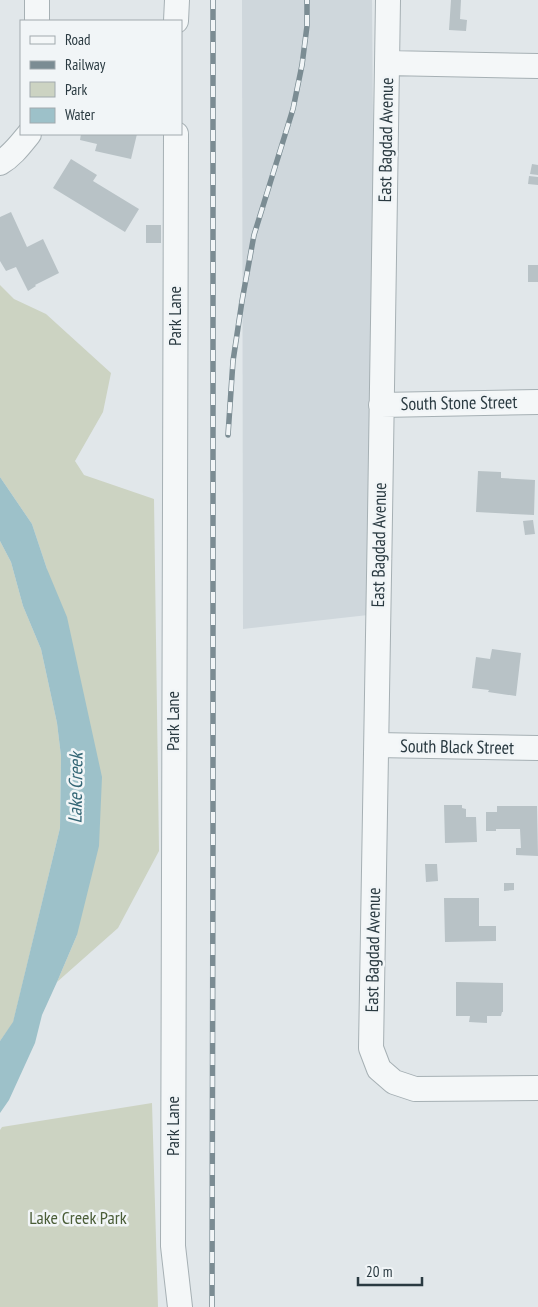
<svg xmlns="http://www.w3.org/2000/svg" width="538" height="1307" font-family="'PT Sans Narrow',sans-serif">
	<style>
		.built { fill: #cfd7dc }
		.green { fill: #ccd3c2 }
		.water { fill: #9dc1c9 }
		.building { fill: #b8c2c6 }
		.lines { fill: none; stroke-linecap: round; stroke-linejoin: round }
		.minor-casing { stroke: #a6b0b4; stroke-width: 26 }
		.minor { stroke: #f4f7f8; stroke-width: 24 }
		.rail-casing { stroke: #7b8c93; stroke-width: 5.5 }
		.rail { stroke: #f1f5f7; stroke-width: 4; stroke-dasharray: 11; stroke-linecap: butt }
		.labels { text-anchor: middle; stroke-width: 5; stroke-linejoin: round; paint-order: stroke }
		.street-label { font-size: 18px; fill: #2a3a41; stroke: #f1f5f7 }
		.park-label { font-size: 18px; fill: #4a5d37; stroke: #f1f5f7 }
		.water-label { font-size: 19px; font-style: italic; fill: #346675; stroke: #f1f5f7 }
	</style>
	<rect width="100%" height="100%" fill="#e1e7ea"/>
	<!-- built -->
	<path class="built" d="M242,0H372L377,614L243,629Z"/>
	<!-- green -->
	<path class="green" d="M0,285L14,299L46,314L111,373L103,412L75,461L84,475L154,499L159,851L118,928L57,982L77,935L47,569L32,524L0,477Z
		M0,541L11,562L23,606L41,649L57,723L61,756L60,828L13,1023L0,1041Z
		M152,1103L158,1307H0V1130L2,1127Z"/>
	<!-- water -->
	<path class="water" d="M0,477L32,524L47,569L67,617L102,777L99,846L77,935L57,982L42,1015L35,1043L9,1100L0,1113V1041L13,1022L60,828L61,756L57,723L41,649L23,606L11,562L0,541Z"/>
	<!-- building -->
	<path class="building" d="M451,0H461L460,19L467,20L466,31L449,30Z
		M81,134H137L131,159L95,151L97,144L80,140Z
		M71,159L97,175L93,181L139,209L125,232L53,188Z
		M532,164L538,165V175L530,174Z
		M529,176L538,177V185L528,184Z
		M11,212L27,247L43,239L59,273L35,285L36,286L28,291L16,267L6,271L0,261V217Z
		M146,225H161V243H146Z
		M528,265H538V282H528Z
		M478,471L501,472V478L535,480L534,515L476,512Z
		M533,520L535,534L525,535L523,521Z
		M492,649L521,653L516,696L488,692L489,690L472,688L476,657L490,659Z
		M444,805H462V808L466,809V817H476L477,842L445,843Z
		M497,806H537L538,856L516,855V848H521L520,829H496V831H486V812H497Z
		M425,864H437L438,881L426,882Z
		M504,883H514V890L504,891Z
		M444,898H479V926H496V941L445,942Z
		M456,982L503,983V1012H502L501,1016H487V1023L469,1022L470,1016H456Z"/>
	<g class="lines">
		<!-- minor casing -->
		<g class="minor-casing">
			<path id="minor" d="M388,0C382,349 378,699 371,1048L379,1069L394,1082L415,1089L538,1088
				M37,21V0
				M176,21L177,0
				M387,63L538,66
				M176,134L173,1246L180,1307
				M0,163C12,156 20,145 29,134
				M381,405L538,402
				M377,745L538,748"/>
		</g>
		<!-- minor -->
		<use href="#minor" class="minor"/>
		<!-- rail casing -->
		<g class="rail-casing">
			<path id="rail" d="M228,435L233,361L242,301L254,235L293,109L302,65L307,26V0
				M212,1307L213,834V0"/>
		</g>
		<!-- rail -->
		<use href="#rail" class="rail"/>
	</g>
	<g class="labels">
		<!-- street labels -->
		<g class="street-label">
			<text transform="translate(386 140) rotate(-89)" y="6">East Bagdad Avenue</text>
			<text transform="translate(175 316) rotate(-90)" y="6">Park Lane</text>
			<text transform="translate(459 403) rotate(-1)" y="6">South Stone Street</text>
			<text transform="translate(379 545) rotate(-89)" y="6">East Bagdad Avenue</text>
			<text transform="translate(173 721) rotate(-90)" y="6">Park Lane</text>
			<text transform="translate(457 747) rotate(1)" y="6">South Black Street</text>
			<text transform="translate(373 950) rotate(-89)" y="6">East Bagdad Avenue</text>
			<text transform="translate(173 1126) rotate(-90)" y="6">Park Lane</text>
		</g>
		<!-- park labels -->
		<g class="park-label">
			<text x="78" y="1224">Lake Creek Park</text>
		</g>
		<!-- water labels -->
		<g class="water-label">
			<text transform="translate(75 788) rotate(-89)" y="7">Lake Creek</text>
		</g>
	</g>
	<!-- legend -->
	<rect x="20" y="20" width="162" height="115" fill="#f1f5f7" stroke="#a1aaae"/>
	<rect x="30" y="36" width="25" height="8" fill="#f4f7f8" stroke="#a1aaae"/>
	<text x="65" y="45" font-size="15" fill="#2a3a41">Road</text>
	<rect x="30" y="61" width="25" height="8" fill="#7b8c93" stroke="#a1aaae"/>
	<text x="65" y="70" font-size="15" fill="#2a3a41">Railway</text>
	<rect x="30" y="82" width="25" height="15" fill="#ccd3c2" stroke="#a1aaae"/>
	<text x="65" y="95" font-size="15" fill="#2a3a41">Park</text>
	<rect x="30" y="108" width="25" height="15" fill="#9dc1c9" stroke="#a1aaae"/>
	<text x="65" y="120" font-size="15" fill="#2a3a41">Water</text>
	<!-- scale -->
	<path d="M358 1277v8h64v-8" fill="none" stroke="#2a3a41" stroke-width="2.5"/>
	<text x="366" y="1277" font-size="15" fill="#2a3a41" stroke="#f1f5f7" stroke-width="4" paint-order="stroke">20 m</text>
</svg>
